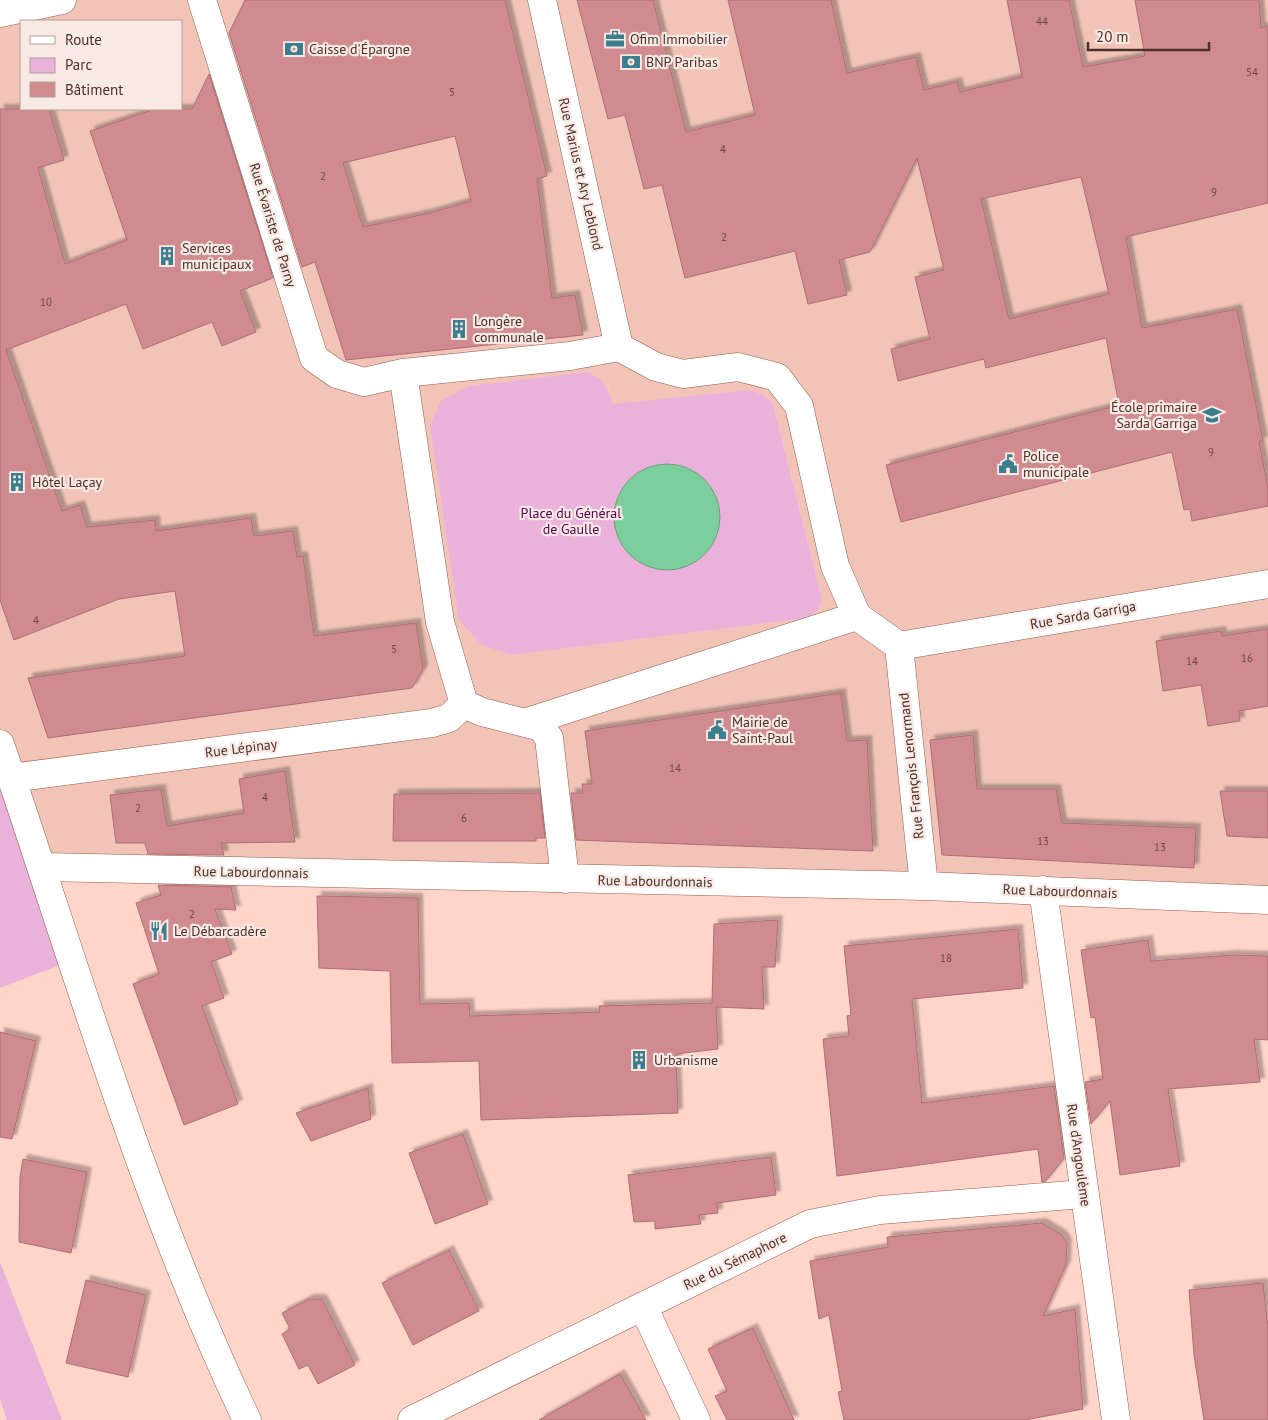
<svg xmlns="http://www.w3.org/2000/svg" width="1268" height="1420" font-family="'PT Sans',sans-serif">
	<style>
		.built { fill: #f1c4b7; fill-rule: evenodd }
		.green { fill: #eab1db }
		.water { fill: #7cce9c; stroke: #6e9f7a }
		.building { fill: #cf8b8f; stroke: #af6e72; fill-rule: evenodd; filter: url(#shadow) }
		.lines { fill: none; stroke-linecap: round; stroke-linejoin: round }
		.pedestrian-casing { stroke: #975b4a; stroke-width: 29 }
		.minor-casing { stroke: #975b4a; stroke-width: 29 }
		.tertiary-casing { stroke: #975b4a; stroke-width: 29 }
		.secondary-casing { stroke: #975b4a; stroke-width: 29 }
		.pedestrian { stroke: #fff; stroke-width: 28 }
		.minor { stroke: #fff; stroke-width: 28 }
		.tertiary { stroke: #fff; stroke-width: 28 }
		.secondary { stroke: #fff; stroke-width: 28 }
		.labels { text-anchor: middle; stroke-width: 4.5; stroke-linejoin: round; paint-order: stroke }
		.number-label { font-size: 11px; fill: #6d4842 }
		.poi-label { font-size: 14px; fill: #4c3129; stroke: #f8e9e5; text-anchor: start }
		.street-label { font-size: 14px; fill: #4c3129; stroke: #f8e9e5 }
		.park-label { font-size: 14px; fill: #58014c; stroke: #f8e9e5 }
	</style>
	<defs>
		<filter id="shadow"><feDropShadow dx="4.5" dy="-4.5" stdDeviation="1" flood-color="#0004"/></filter>
	</defs>
	<rect width="100%" height="100%" fill="#ffd4c9"/>
	<!-- built -->
	<path class="built" d="M0,0H1268V900L43,867L0,744ZM21,21H181V109H21ZM608,387L613,404L773,403L822,599L818,610L808,618L512,655L482,644Z"/>
	<!-- green -->
	<path class="green" d="M587,372C605,379 608,387 613,404L750,390L763,395L773,404L822,599L818,610L808,618L512,655L482,645L459,620L430,425L441,401L469,386Z
		M0,782L73,960L0,988Z
		M0,1262L62,1420H7L0,1399Z"/>
	<!-- water -->
	<path class="water" d="M614 517a53 53 0 1 1 106 0a53 53 0 1 1-106 0Z"/>
	<!-- building -->
	<path class="building" d="M245,0H505L547,176L537,179L552,298L575,295L583,335L346,360L315,262L302,267L229,33ZM455,136L471,201L430,213L363,227L343,163Z
		M577,0H653L686,132L755,115L728,0H831L847,73L916,57L924,90L957,82L960,92L1022,77L1007,0H1069L1083,67L1145,56L1135,0H1259L1261,28L1268,26V203L1126,237L1142,328L1237,309L1263,441H1259L1268,489V506L1192,521L1190,509L1184,510L1172,452L901,522L886,465L1119,405L1106,338L986,368L984,359L898,381L891,349L930,339L915,277L944,270L917,158L870,252L839,260L847,295L808,304L795,251L685,278L662,185L644,189L625,115L608,119ZM1081,177L1109,294L1009,319L981,199Z
		M209,74L273,278L240,291L256,332L222,346L212,322L143,349L126,304L6,350L62,511L80,505L87,527L155,520L156,531L251,518L254,536L293,531L297,557L303,556L314,636L416,623L423,669L412,688L48,738L28,678L185,656L175,591L119,599L14,640L0,600V109H49L64,160L38,168L65,264L127,240L90,131L155,109H192Z
		M1268,629V706L1239,711L1240,721L1208,726L1201,685L1163,691L1156,641L1221,631L1222,636Z
		M841,693L847,741L867,740L873,851L576,840L571,793H583L582,784H592L585,731Z
		M973,735L977,789H1056L1062,823L1196,828L1194,868L942,855L930,740Z
		M285,771L295,842L221,843L224,855L148,854L145,843H116L110,795L161,789L167,826L244,813L239,779Z
		M1220,791H1268V838L1227,836Z
		M540,793L545,838H536V841H393L394,794Z
		M158,885L231,887L236,910L215,909L232,954L211,962L224,998L202,1006L238,1104L184,1125L133,984L159,974L136,903L161,895Z
		M317,896L418,898L420,1004L469,1003L470,1016L600,1012L599,1006L712,1003L714,924L778,920L775,967H762L764,1009L716,1007L718,1049L676,1054L678,1113L481,1120L479,1061L392,1063L390,971L319,968Z
		M1018,929L1023,988L912,999L922,1103L1054,1086L1064,1158L1046,1181L1042,1182L1038,1149L837,1176L823,1039L849,1036L847,1016L851,1015L844,946Z
		M1148,940L1151,961L1233,955L1268,956V1040L1254,1039L1260,1082L1168,1089L1180,1166L1120,1175L1110,1101L1091,1124L1085,1082L1103,1079L1095,1017L1091,1018L1081,950Z
		M0,1032L36,1041L12,1139L0,1137Z
		M368,1088L371,1119L311,1141L296,1113Z
		M463,1134L488,1204L435,1224L409,1153Z
		M771,1157L776,1195L717,1203L718,1213L699,1215L701,1224L655,1229V1221L634,1222L628,1175Z
		M23,1159L87,1172L71,1253L19,1242L20,1177Z
		M1042,1223L1062,1235L1067,1243L1066,1265L1043,1316L1075,1309L1083,1409L1025,1420H844L838,1392L842,1391L829,1315L819,1319L810,1261L888,1247L887,1237Z
		M449,1250L479,1311L413,1345L382,1283Z
		M86,1280L146,1295L128,1377L66,1363Z
		M1263,1283L1268,1328V1420H1204L1194,1355L1189,1290Z
		M309,1299H322L355,1365L318,1384L308,1365L299,1369L282,1334L290,1329L282,1313Z
		M753,1328L794,1420H727L715,1396L727,1391L708,1349Z
		M620,1374L646,1420H539Z"/>
	<g class="lines">
		<!-- pedestrian casing -->
		<g class="pedestrian-casing">
			<path id="pedestrian" d="M527,722L857,616"/>
		</g>
		<!-- minor casing -->
		<g class="minor-casing">
			<path id="minor" d="M899,646L1268,584
				M1043,890L1116,1420
				M643,1306L696,1420
				M412,1420L810,1224L880,1210L1084,1194"/>
		</g>
		<!-- tertiary casing -->
		<g class="tertiary-casing">
			<path id="tertiary" d="M202,0L314,358L337,374L364,382L403,373L570,356L619,347L656,367L683,374L738,367L777,377L799,406L835,566L857,616L899,646L924,886
				M542,0L619,347
				M0,13L62,0
				M403,373L440,622L464,704L482,712L541,727L549,738L565,879
				M11,778L432,723L449,718L464,704
				M43,867L924,886L1268,900"/>
		</g>
		<!-- secondary casing -->
		<g class="secondary-casing">
			<path id="secondary" d="M0,744C77,970 144,1204 247,1420"/>
		</g>
		<!-- pedestrian -->
		<use href="#pedestrian" class="pedestrian"/>
		<!-- minor -->
		<use href="#minor" class="minor"/>
		<!-- tertiary -->
		<use href="#tertiary" class="tertiary"/>
		<!-- secondary -->
		<use href="#secondary" class="secondary"/>
	</g>
	<!-- icons -->
	<defs>
		<g id="office-bare" transform="scale(1.5)"><path d="M-6-3h4V-5.5h4V-3h4V5H-6ZM-1-4.5V-3h2v-1.5ZM-6 0V1H6V0Z" fill="#3b7e8e" stroke="#f8e9e5" stroke-width="2.5" paint-order="stroke"/></g>
		<g id="bank-bare" transform="scale(1.5)"><path d="M-6-4H6V4H-6ZM0-2.3a2.3 2.3 0 1 0 0 4.6a2.3 2.3 0 1 0 0-4.6Z" fill="#3b7e8e" stroke="#f8e9e5" stroke-width="2.5" paint-order="stroke"/></g>
		<g id="building-bare" transform="scale(1.5)"><path d="M-4-6H4V6H1V3H-1V6H-4ZM-2.5-4.3h1.7v1.8h-1.7ZM.8-4.3h1.7v1.8H.8ZM-2.5-1h1.7V.8h-1.7ZM.8-1h1.7V.8H.8Z" fill="#3b7e8e" stroke="#f8e9e5" stroke-width="2.5" paint-order="stroke"/></g>
		<g id="school-bare" transform="scale(1.5)"><path d="M0-5L7-2L0 1L-7-2ZM-4 1L0 2.5L4 1V4Q0 6-4 4Z" fill="#3b7e8e" stroke="#f8e9e5" stroke-width="2.5" paint-order="stroke"/></g>
		<g id="civic-bare" transform="scale(1.5)"><path d="M-.6-6.5H3V-4.5H.6V-3L4-1V1h2V6H-6V1h2V-1L-.6-3ZM-1.2 2.5V6h2.4V2.5Z" fill="#3b7e8e" stroke="#f8e9e5" stroke-width="2.5" paint-order="stroke"/></g>
		<g id="restaurant-bare" transform="scale(1.5)"><path d="M-5-6h1v4h1v-4h1v4h1v-4h1v5L-1.5 .5V6h-2V.5L-5-1ZM5-6V6H3V1.5H1.5Q1.5-4 5-6Z" fill="#3b7e8e" stroke="#f8e9e5" stroke-width="2.5" paint-order="stroke"/></g>
	</defs>
	<g fill-rule="evenodd">
		<use href="#office-bare" x="615" y="39"/>
		<use href="#bank-bare" x="294" y="49"/>
		<use href="#bank-bare" x="631" y="62"/>
		<use href="#building-bare" x="167" y="256"/>
		<use href="#building-bare" x="459" y="329"/>
		<use href="#school-bare" x="1212" y="415"/>
		<use href="#civic-bare" x="1008" y="464"/>
		<use href="#building-bare" x="17" y="482"/>
		<use href="#civic-bare" x="717" y="730"/>
		<use href="#restaurant-bare" x="159" y="931"/>
		<use href="#building-bare" x="639" y="1060"/>
	</g>
	<g class="labels">
		<!-- number labels -->
		<g class="number-label">
			<text x="1042" y="25">44</text>
			<text x="1252" y="76">54</text>
			<text x="452" y="96">5</text>
			<text x="723" y="153">4</text>
			<text x="323" y="180">2</text>
			<text x="1214" y="196">9</text>
			<text x="724" y="241">2</text>
			<text x="46" y="306">10</text>
			<text x="1211" y="456">9</text>
			<text x="36" y="624">4</text>
			<text x="394" y="653">5</text>
			<text x="1247" y="662">16</text>
			<text x="1192" y="665">14</text>
			<text x="675" y="772">14</text>
			<text x="265" y="801">4</text>
			<text x="138" y="812">2</text>
			<text x="464" y="822">6</text>
			<text x="1043" y="845">13</text>
			<text x="1160" y="851">13</text>
			<text x="192" y="918">2</text>
			<text x="946" y="962">18</text>
		</g>
		<!-- poi labels -->
		<g class="poi-label">
			<text x="630" y="44">Ofim Immobilier</text>
			<text x="309" y="54">Caisse d'Épargne</text>
			<text x="646" y="67">BNP Paribas</text>
			<text x="182" y="253">Services<tspan x="182" dy="16">municipaux</tspan></text>
			<text x="474" y="326">Longère<tspan x="474" dy="16">communale</tspan></text>
			<text x="1197" y="412" text-anchor="end">École primaire<tspan x="1197" dy="16">Sarda Garriga</tspan></text>
			<text x="1023" y="461">Police<tspan x="1023" dy="16">municipale</tspan></text>
			<text x="32" y="487">Hôtel Laçay</text>
			<text x="732" y="727">Mairie de<tspan x="732" dy="16">Saint-Paul</tspan></text>
			<text x="174" y="936">Le Débarcadère</text>
			<text x="654" y="1065">Urbanisme</text>
		</g>
		<!-- street labels -->
		<g class="street-label">
			<text transform="translate(581 174) rotate(77)" y="5">Rue Marius et Ary Leblond</text>
			<text transform="translate(273 225) rotate(73)" y="5">Rue Évariste de Parny</text>
			<text transform="translate(1083 615) rotate(-10)" y="5">Rue Sarda Garriga</text>
			<text transform="translate(241 748) rotate(-7)" y="5">Rue Lépinay</text>
			<text transform="translate(911 766) rotate(-96)" y="5">Rue François Lenormand</text>
			<text transform="translate(251 872) rotate(1)" y="5">Rue Labourdonnais</text>
			<text transform="translate(655 881) rotate(1)" y="5">Rue Labourdonnais</text>
			<text transform="translate(1060 891) rotate(2)" y="5">Rue Labourdonnais</text>
			<text transform="translate(1079 1155) rotate(82)" y="5">Rue d'Angoulème</text>
			<text transform="translate(735 1261) rotate(-26)" y="5">Rue du Sémaphore</text>
		</g>
		<!-- park labels -->
		<g class="park-label">
			<text x="571" y="518">Place du Général<tspan x="571" dy="16">de Gaulle</tspan></text>
		</g>
	</g>
	<!-- legend -->
	<rect x="20" y="20" width="162" height="90" fill="#f8e9e5" stroke="#b39f9a"/>
	<rect x="30" y="36" width="25" height="8" fill="#ffffff" stroke="#b39f9a"/>
	<text x="65" y="45" font-size="15" fill="#4c3129">Route</text>
	<rect x="30" y="58" width="25" height="15" fill="#eab1db" stroke="#b39f9a"/>
	<text x="65" y="70" font-size="15" fill="#4c3129">Parc</text>
	<rect x="30" y="82" width="25" height="15" fill="#cf8b8f" stroke="#b39f9a"/>
	<text x="65" y="95" font-size="15" fill="#4c3129">Bâtiment</text>
	<!-- scale -->
	<path d="M1088 42v8h121v-8" fill="none" stroke="#4c3129" stroke-width="2.5"/>
	<text x="1096" y="42" font-size="15" fill="#4c3129" stroke="#f8e9e5" stroke-width="4" paint-order="stroke">20 m</text>
</svg>
